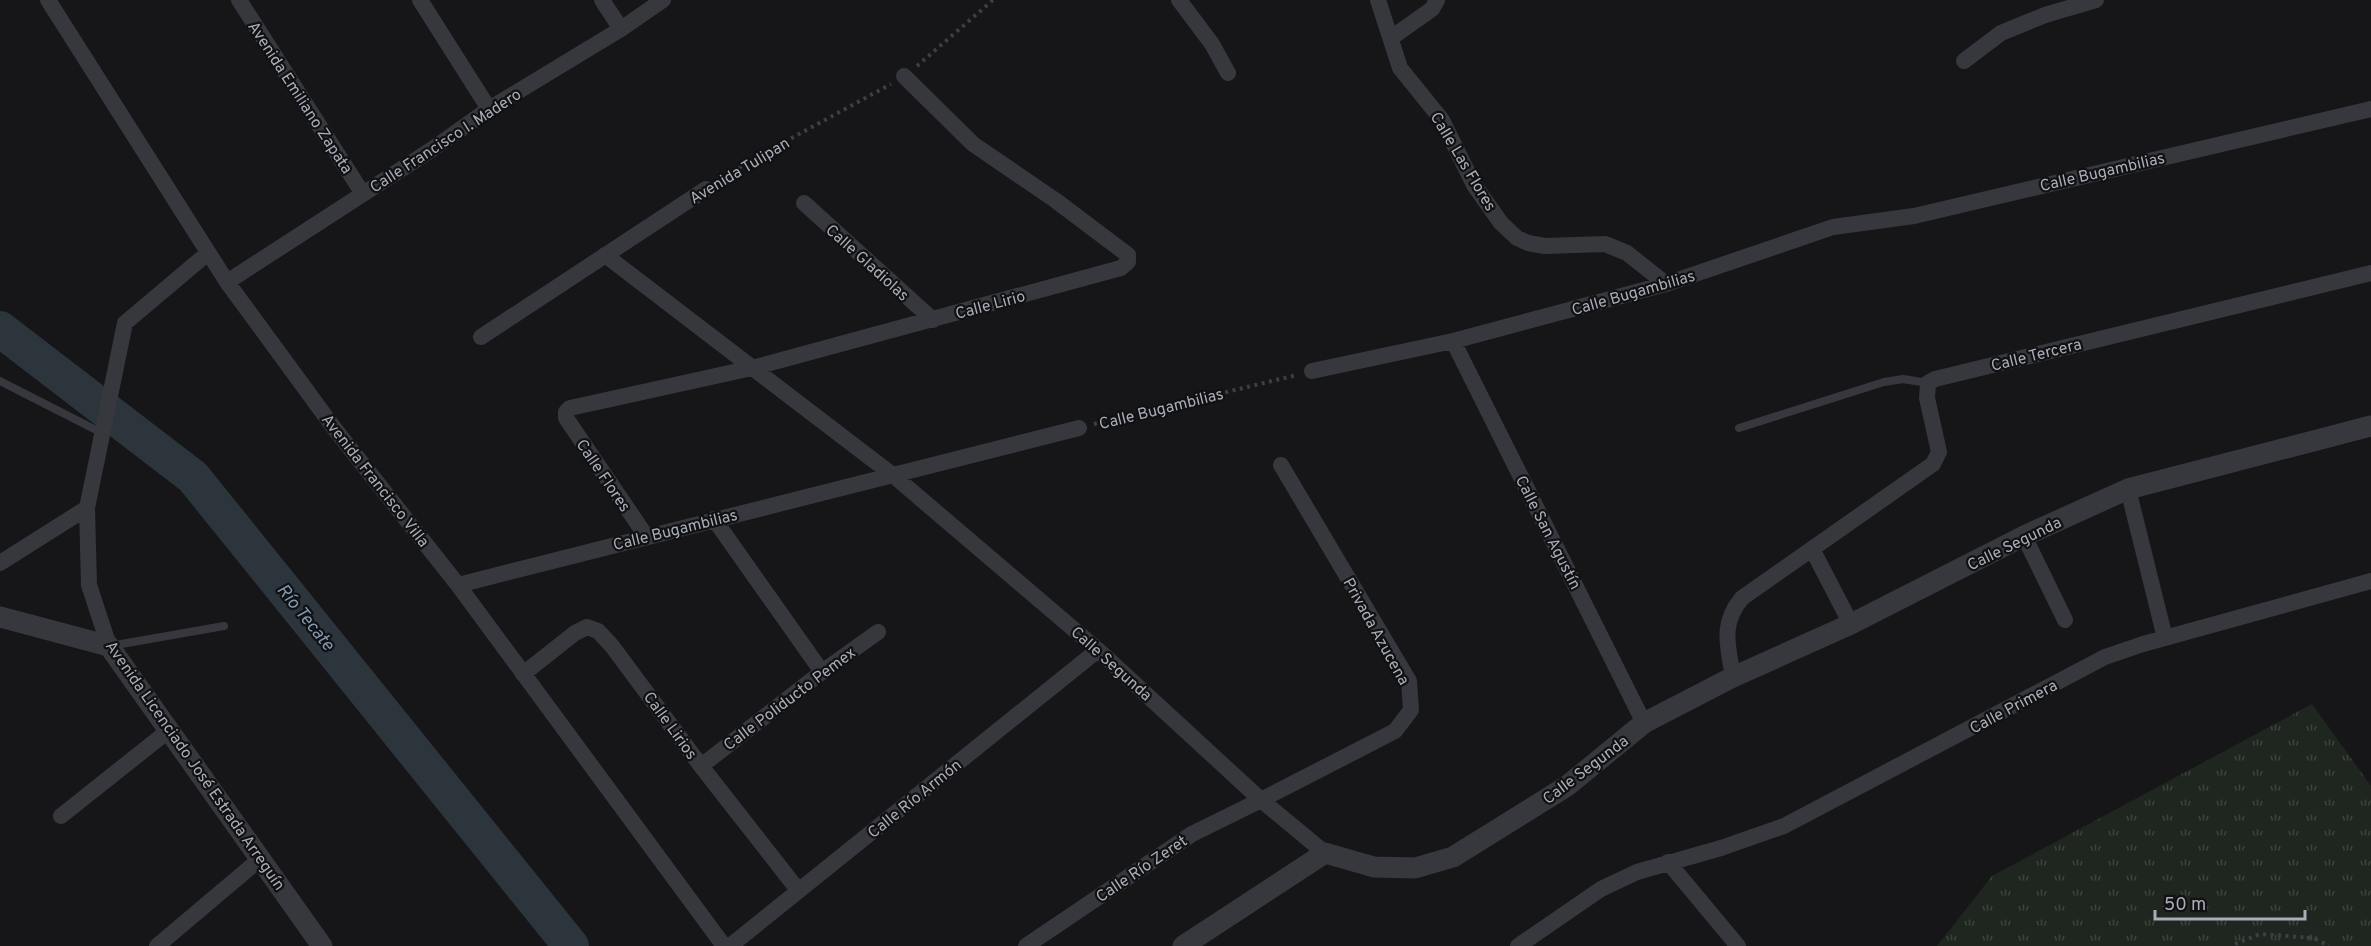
<svg xmlns="http://www.w3.org/2000/svg" width="2371" height="946" font-family="Overpass,sans-serif">
	<style>
		.grass { fill: url(#grass-tufts) }
		.lines { fill: none; stroke-linecap: round; stroke-linejoin: round }
		.river { stroke: #2c353c; stroke-width: 36 }
		.path { stroke: #3d3f44; stroke-width: 4; stroke-dasharray: 3 4.5; stroke-linecap: butt }
		.service { stroke: #37383d; stroke-width: 8 }
		.minor { stroke: #37383d; stroke-width: 16 }
		.tertiary { stroke: #37383d; stroke-width: 21 }
		.labels { text-anchor: middle; stroke-width: 4.5; stroke-linejoin: round; paint-order: stroke }
		.street-label { font-size: 16px; fill: #a8adb8; stroke: #111113 }
		.water-label { font-size: 18px; font-style: italic; fill: #7f9bb3; stroke: #111113 }
	</style>
	<defs>
		<pattern id="grass-tufts" width="24" height="20" patternUnits="userSpaceOnUse" patternTransform="scale(1.5)"><rect width="24" height="20" fill="#1e261f"/><path d="M3 7l-1-3M5 7V3M7 7l1-3M15 17l-1-3M17 17v-4M19 17l1-3" fill="none" stroke="#3c433d"/></pattern>
	</defs>
	<rect width="100%" height="100%" fill="#161618"/>
	<!-- grass -->
	<path class="grass" d="M2312,704L2371,786V946H1937L1992,876Z"/>
	<g class="lines">
		<!-- river -->
		<path class="river" d="M0,329L193,477L571,946"/>
		<!-- path -->
		<path class="path" d="M917,66L993,0
			M720,180L755,158L891,84
			M1094,424L1297,375
			M2235,944L2260,934L2314,938L2329,946"/>
		<!-- service -->
		<path class="service" d="M0,381L102,433
			M1739,428L1884,382L1903,379L1928,383
			M110,646L224,626"/>
		<!-- minor -->
		<path class="minor" d="M48,0L227,282L334,428L458,585L724,946
			M239,0L363,194
			M420,0L489,109
			M602,0L621,29
			M1179,0L1212,44L1228,73
			M1378,0L1400,68L1442,120L1474,185L1501,223L1517,238L1528,243L1545,246L1605,244L1627,253L1666,284
			M1391,38L1432,9L1437,0
			M1964,61L2001,33L2045,15L2096,0
			M804,203L933,320
			M605,255L894,476L1098,650L1261,800L1325,853
			M227,282L434,148L489,109L621,29L663,0
			M481,337L706,189
			M1453,341L1644,723
			M1312,371L1453,341L1666,284L1833,227L1914,216L2371,109
			M2128,489L2165,638
			M714,519L822,672
			M646,536L566,418V412L570,408L752,368L1121,268L1128,262V255L1055,200L973,144L904,76
			M2024,536L2065,620
			M1812,549L1851,624
			M0,563L87,508
			M458,585L1079,428
			M109,646L89,585L87,508L125,323L208,253
			M523,674L575,633L587,627L598,631L612,646L701,766L798,890
			M1733,677C1728,646 1720,624 1742,598L1933,464L1939,452L1927,398L1928,383L1935,379L2371,273
			M701,766L822,672L878,632
			M61,816L168,731
			M1668,862L1738,946
			M157,946L260,859
			M730,946L1098,650
			M1026,946L1192,834L1261,800L1395,731L1411,710L1409,681L1281,465
			M1518,946L1601,889L1637,872L1721,848L1784,826L2105,657L2143,644L2371,581"/>
		<!-- tertiary -->
		<path class="tertiary" d="M0,617L109,646L322,946
			M1183,946L1325,853L1374,867L1415,868L1453,857L1567,786L1644,723L1733,677L1851,624L2024,536L2128,489L2371,426"/>
	</g>
	<g class="labels">
		<!-- street labels -->
		<g class="street-label">
			<text transform="translate(301 97) rotate(57)" y="6">Avenida Emiliano Zapata</text>
			<text transform="translate(445 140) rotate(-33)" y="6">Calle Francisco I. Madero</text>
			<text transform="translate(1464 161) rotate(59)" y="6">Calle Las Flores</text>
			<text transform="translate(739 170) rotate(-31)" y="6">Avenida Tulipan</text>
			<text transform="translate(2102 171) rotate(-13)" y="6">Calle Bugambilias</text>
			<text transform="translate(868 262) rotate(42)" y="6">Calle Gladiolas</text>
			<text transform="translate(1633 292) rotate(-16)" y="6">Calle Bugambilias</text>
			<text transform="translate(990 304) rotate(-15)" y="6">Calle Lirio</text>
			<text transform="translate(2036 354) rotate(-14)" y="6">Calle Tercera</text>
			<text transform="translate(1161 408) rotate(-14)" y="6">Calle Bugambilias</text>
			<text transform="translate(604 475) rotate(56)" y="6">Calle Flores</text>
			<text transform="translate(376 480) rotate(52)" y="6">Avenida Francisco Villa</text>
			<text transform="translate(675 529) rotate(-14)" y="6">Calle Bugambilias</text>
			<text transform="translate(1549 532) rotate(63)" y="6">Calle San Agustín</text>
			<text transform="translate(2014 543) rotate(-26)" y="6">Calle Segunda</text>
			<text transform="translate(1377 631) rotate(61)" y="6">Privada Azucena</text>
			<text transform="translate(1112 663) rotate(42)" y="6">Calle Segunda</text>
			<text transform="translate(789 698) rotate(-37)" y="6">Calle Poliducto Pemex</text>
			<text transform="translate(2013 706) rotate(-28)" y="6">Calle Primera</text>
			<text transform="translate(671 725) rotate(54)" y="6">Calle Lirios</text>
			<text transform="translate(196 765) rotate(55)" y="6">Avenida Licenciado José Estrada Arreguín</text>
			<text transform="translate(1585 769) rotate(-37)" y="6">Calle Segunda</text>
			<text transform="translate(914 798) rotate(-39)" y="6">Calle Río Armón</text>
			<text transform="translate(1141 868) rotate(-34)" y="6">Calle Río Zeret</text>
		</g>
		<!-- water labels -->
		<g class="water-label">
			<text transform="translate(306 617) rotate(51)" y="6">Río Tecate</text>
		</g>
	</g>
	<!-- scale -->
	<path d="M2155 910v9h150v-9" fill="none" stroke="#a8adb8" stroke-width="3"/>
	<text x="2164" y="910" font-size="18" fill="#a8adb8" stroke="#111113" stroke-width="4.5" paint-order="stroke">50 m</text>
</svg>
